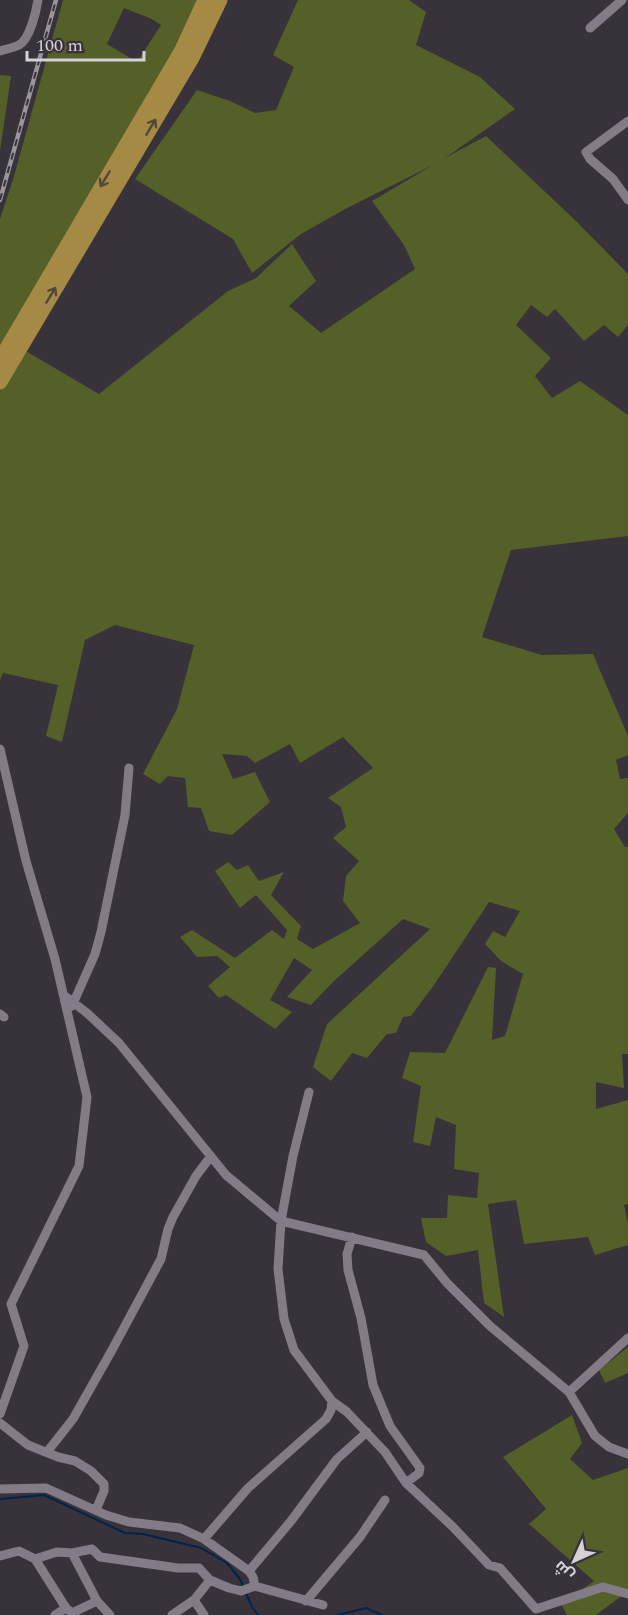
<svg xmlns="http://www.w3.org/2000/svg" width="628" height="1615" font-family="Spectral,Cairo,serif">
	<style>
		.green { fill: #555f28; fill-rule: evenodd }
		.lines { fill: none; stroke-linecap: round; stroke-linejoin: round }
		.stream { stroke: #00254d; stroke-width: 2 }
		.minor { stroke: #837b85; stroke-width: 9 }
		.trunk { stroke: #a48a44; stroke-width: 15 }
		.rail-casing { stroke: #9b969d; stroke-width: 4.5 }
		.rail { stroke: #38323a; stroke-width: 2; stroke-dasharray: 7; stroke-linecap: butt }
		.oneway { stroke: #53483c }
	</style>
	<rect width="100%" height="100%" fill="#38323a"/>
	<!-- green -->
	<path class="green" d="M63,0H201L185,34L0,351V219L14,176ZM124,8C137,14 150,16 161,25L137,62L107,44Z
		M298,0H409L426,12L416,45L480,77L515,109L445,158L486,136L576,221L628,274V325L618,337L604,325L584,341L555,309L547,317L531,305L516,325L551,358L535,376L552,398L580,381L628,415V536L511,550L482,637L542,655L593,654L628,736V755L616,760L620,779L628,778V813L614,829L625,847H628V1054H622L624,1088L596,1082V1109L628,1100V1204L624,1205L628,1224V1245L595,1255L588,1237L524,1244L516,1200L488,1204L504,1317L484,1303L478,1250L446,1256L426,1242L421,1218H447L448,1195L477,1198L479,1173L454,1169L456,1125L436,1117L430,1146L413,1142L421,1086L402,1078L410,1052L445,1053L488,967L496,968L492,1040L505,1036L523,974L501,961L485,944L493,931L505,937L520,911L489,902L434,985L411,1016L403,1017L396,1033L387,1034L367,1058L352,1053L331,1081L313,1067L327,1024L430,929L403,919L333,982L311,1005L287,997L312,970L294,958L270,1000L292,1012L275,1029L226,995L219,998L208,986L230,967L217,956L197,957L180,937L192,930L235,958L272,930L284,939L287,930L256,895L240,908L215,871L228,862L237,870L248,865L259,881L284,872L271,895L301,926L297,939L313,949L360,923L343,901L346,876L359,861L333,838L346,827L341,807L328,798L373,768L343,737L300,763L290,744L255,763L247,756L222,754L233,779L255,772L270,802L232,835L209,831L201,808L188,807L185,778L168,776L160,784L143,774L177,709L194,645L115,625L85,640L62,742L46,736L58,685L3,673L0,680V391L24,350L99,394L228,291L256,278L292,244L316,281L289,306L321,333L415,269L404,245L372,201L433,165L347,208L301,234L252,273L233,239L135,179L197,90L230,101L255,113L276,110L294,67L273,55Z
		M0,75L11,76L0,151Z
		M628,1347V1373L605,1383L599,1370Z
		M572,1415L582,1443L570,1459L593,1480L628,1468V1591L596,1615H567L561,1604L594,1581L529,1524L546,1509L503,1457Z"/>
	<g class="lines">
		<!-- stream -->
		<path class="stream" d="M0,1499L44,1495L125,1533L143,1534L201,1548L227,1563L240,1579L243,1586
			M245,1591L252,1607L258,1615
			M338,1615L366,1608L382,1615"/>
		<!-- minor -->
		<path class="minor" d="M590,28L622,0
			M0,51C6,49 13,48 19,45C30,39 36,12 38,0
			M628,121L586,152L590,159L613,179L628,200
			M0,749L26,861L55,959L87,1097L79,1166L11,1304L24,1346L0,1414
			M65,996L87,1013L119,1043L226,1175L281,1221L424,1255L447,1283L490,1326L569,1392L595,1436L609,1447L628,1454
			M72,1006L95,954L101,932L125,815L129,768
			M0,1014L4,1017
			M309,1092L293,1156L281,1221L278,1269L284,1319L294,1350L332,1401L347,1412L385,1452L406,1483L452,1526L489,1565L500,1568L536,1609L603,1587L628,1594
			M352,1237L347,1254L348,1270L361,1318L373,1385L390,1426L420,1468L419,1473L406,1483
			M569,1392L628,1338
			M0,1423L28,1445L58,1457L75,1461L91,1471L104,1484V1491L96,1510
			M47,1452L73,1419L112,1350L161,1259L168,1229L173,1217L196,1176L211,1156
			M0,1489L46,1488L106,1515L129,1522L180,1528L204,1539L248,1488L326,1419L331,1410L332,1401
			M204,1539L249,1571L253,1577L255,1586
			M72,1553L97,1601L110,1615
			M0,1556L19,1551L35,1559L57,1552L72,1553L92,1549L100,1557L178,1568H199L210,1580L194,1600
			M35,1559L66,1608L72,1613L97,1601
			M249,1571L291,1521L337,1459L367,1432
			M210,1580L229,1588L241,1591L255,1586L323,1605
			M306,1601L360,1537L385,1500
			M55,1615L66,1608
			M172,1615L194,1600L204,1615"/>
		<!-- trunk -->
		<path class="trunk" d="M0,360L182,50L205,0
			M0,382L192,58L220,0"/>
		<!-- rail casing -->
		<g class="rail-casing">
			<path id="rail" d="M0,200L56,0"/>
		</g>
		<!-- rail -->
		<use href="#rail" class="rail"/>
	</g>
	<!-- one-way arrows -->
	<defs><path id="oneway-shaft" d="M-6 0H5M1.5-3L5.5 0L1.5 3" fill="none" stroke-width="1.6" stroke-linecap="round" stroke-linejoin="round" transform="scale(1.5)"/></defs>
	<g class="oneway">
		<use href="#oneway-shaft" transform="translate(151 127) rotate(-59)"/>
		<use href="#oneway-shaft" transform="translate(105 179) rotate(121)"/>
		<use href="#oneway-shaft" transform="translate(51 295) rotate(-59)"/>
	</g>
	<!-- north arrow -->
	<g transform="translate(574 1561) rotate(225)" stroke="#38323a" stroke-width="4.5" paint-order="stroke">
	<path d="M0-4.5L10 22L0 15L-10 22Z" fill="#d5d1d6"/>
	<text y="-9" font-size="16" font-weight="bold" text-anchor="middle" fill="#d5d1d6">ش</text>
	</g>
	<!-- scale -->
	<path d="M27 51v9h117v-9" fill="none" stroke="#d5d1d6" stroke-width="3"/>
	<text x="36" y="51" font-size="18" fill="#d5d1d6" stroke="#38323a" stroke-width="4.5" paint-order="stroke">100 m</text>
</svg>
